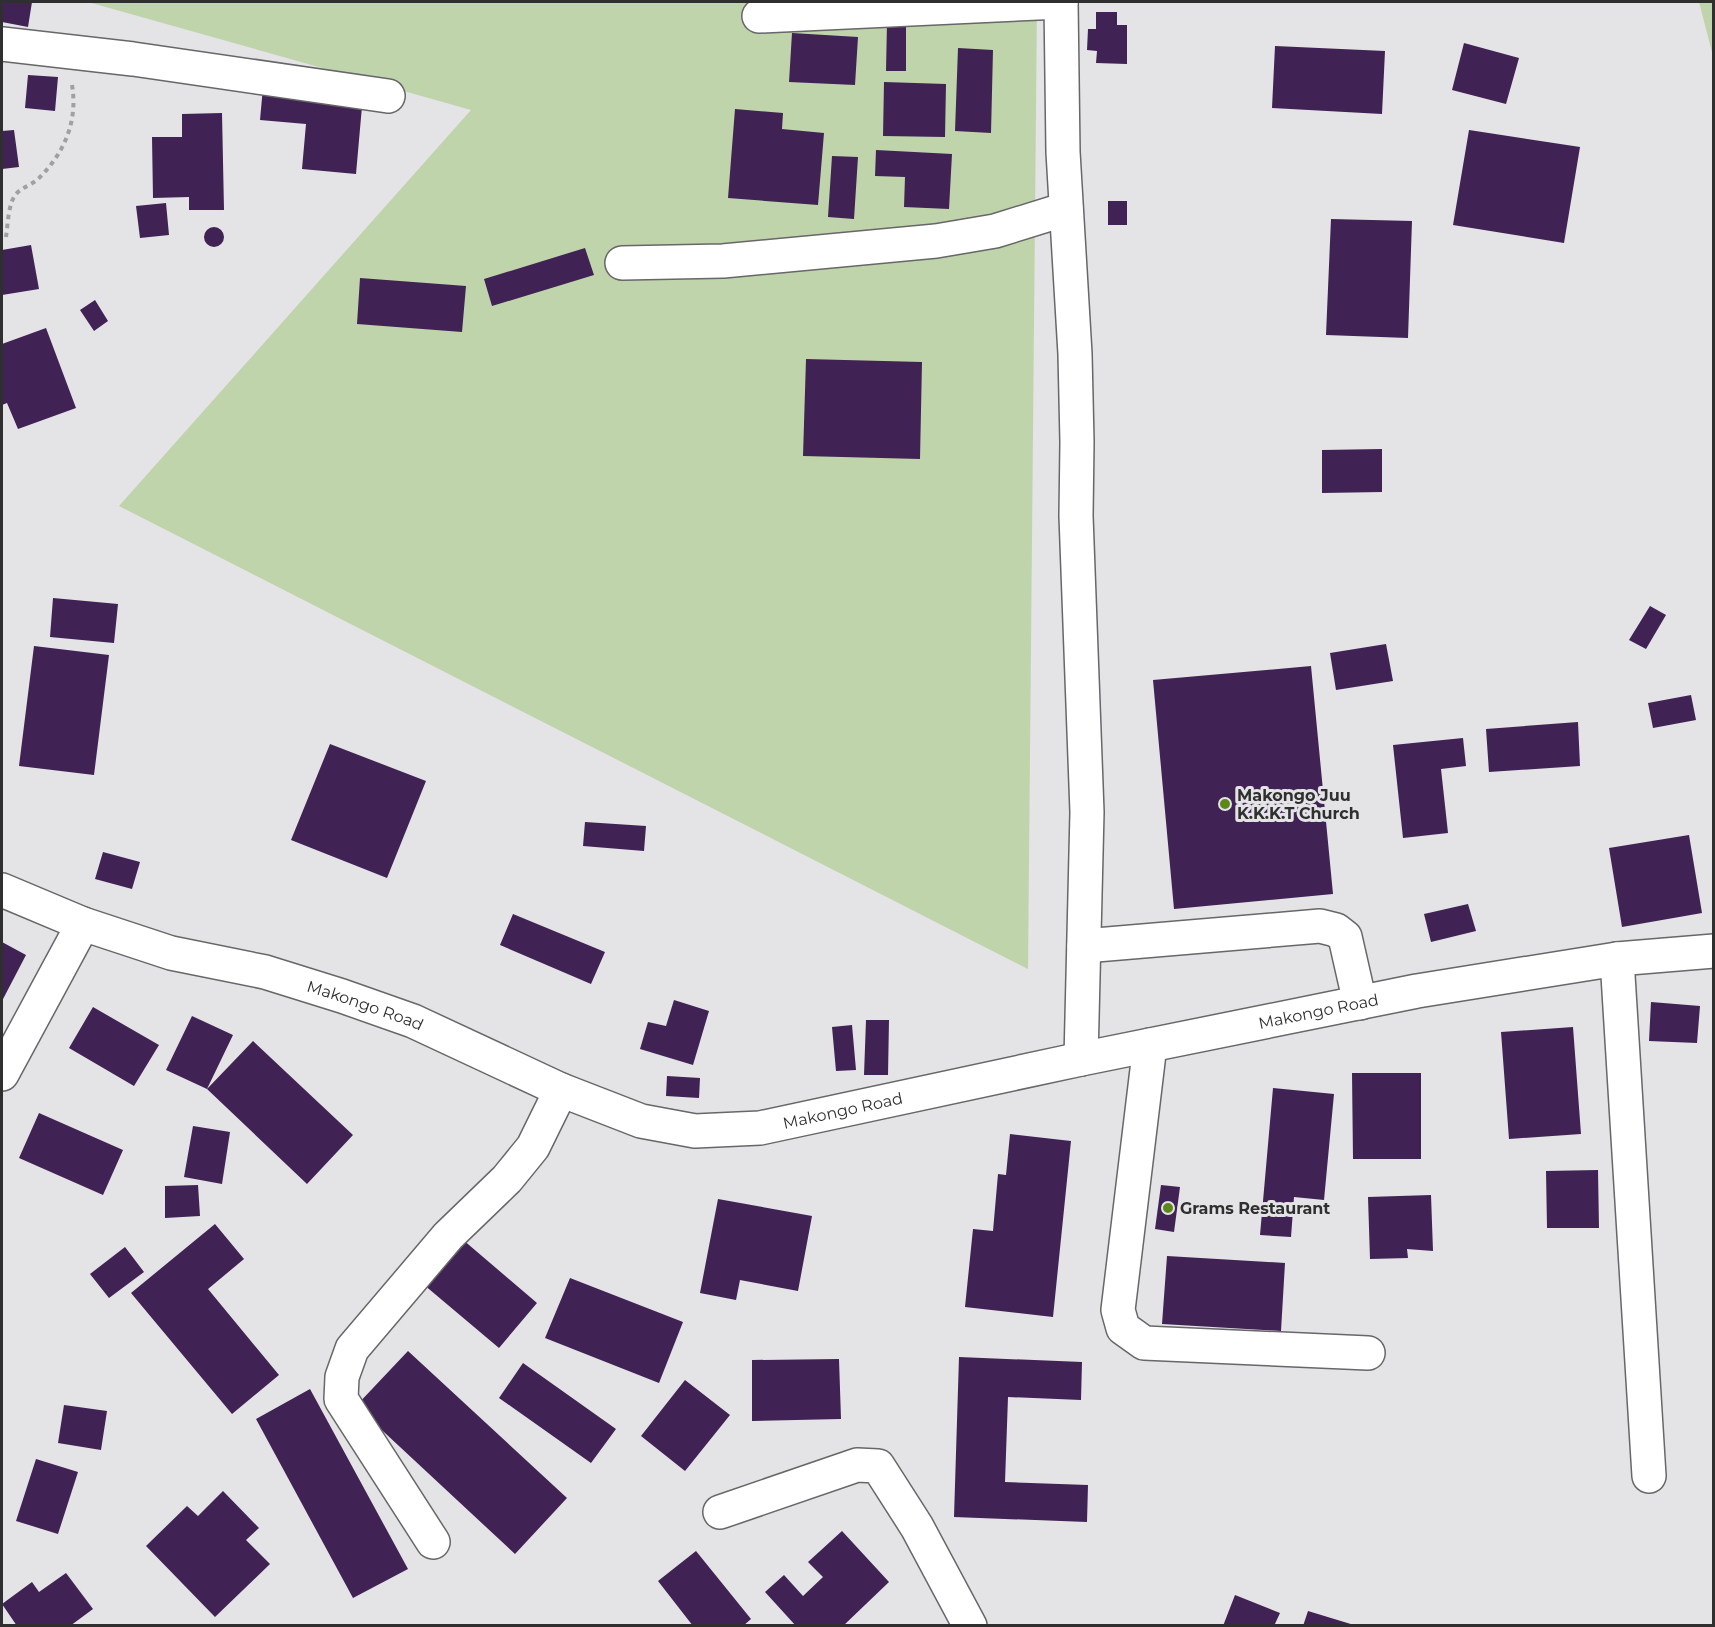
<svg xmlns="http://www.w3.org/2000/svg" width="1715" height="1627" font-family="Montserrat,sans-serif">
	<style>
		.green { fill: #bfd4ab }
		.building { fill: #412254 }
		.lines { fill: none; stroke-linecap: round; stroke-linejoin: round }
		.minor-casing { stroke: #676668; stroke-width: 36 }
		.path { stroke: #a09fa1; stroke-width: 4; stroke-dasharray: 4.5 4.5; stroke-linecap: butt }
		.minor { stroke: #fff; stroke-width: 33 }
		.poi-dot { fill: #5b8819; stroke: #e4e3e6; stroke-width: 2 }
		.labels { text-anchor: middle; stroke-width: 6; stroke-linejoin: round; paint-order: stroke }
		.poi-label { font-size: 16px; font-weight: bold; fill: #302f30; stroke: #e4e3e6; text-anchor: start }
		.street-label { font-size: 16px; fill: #302f30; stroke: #e4e3e6 }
	</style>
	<rect width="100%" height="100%" fill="#e4e3e6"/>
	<!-- green -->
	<path class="green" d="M88,2H1037L1028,969L119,506L471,110Z
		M1699,2H1713V56Z"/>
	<!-- building -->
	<path class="building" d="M2,2H32L28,27L2,22Z
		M1096,12H1117V25H1127V64L1096,63L1097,51L1087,50L1088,29H1096Z
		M887,22H906V71H886Z
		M792,33L858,37L855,85L789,82Z
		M1464,43L1519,58L1506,104L1452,90Z
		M1275,46L1385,51L1382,114L1272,108Z
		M958,48L993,50L991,133L955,131Z
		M28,75L58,77L55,111L25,108Z
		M884,82L946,84L945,137L883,136Z
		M263,87L363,95L356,174L302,169L306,124L260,120Z
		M735,109L783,113L782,129L824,133L818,205L728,198Z
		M222,113L224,210H189V197L153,198L152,137H182V114Z
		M14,130L19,167L2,169V131Z
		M1469,130L1580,147L1564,243L1453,225Z
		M876,150L952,154L949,209L904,207L905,177L875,176Z
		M832,156L858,157L854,219L828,217Z
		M1108,201H1127V225H1108Z
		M166,203L169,235L140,238L136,206Z
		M1331,219L1412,221L1408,338L1326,335Z
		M204 237a10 10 0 1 1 20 0a10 10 0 1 1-20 0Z
		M31,245L39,289L2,295V250Z
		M585,248L594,275L492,306L484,279Z
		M360,278L466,286L462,332L357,324Z
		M95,300L108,321L94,331L80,310Z
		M46,328L76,408L18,429L7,403L2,405V344Z
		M806,359L922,362L920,459L803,456Z
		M1382,449V492L1322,493V450Z
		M53,598L118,604L114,643L50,637Z
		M1650,606L1666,615L1646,649L1629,640Z
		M1386,644L1393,681L1336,690L1330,653Z
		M34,646L109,655L94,775L19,766Z
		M1311,666L1333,894L1174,909L1153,680Z
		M1691,695L1696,720L1653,728L1648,703Z
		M1578,722L1580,766L1489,772L1486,729Z
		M1463,738L1466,766L1441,769L1448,833L1403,838L1393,745Z
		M330,744L426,781L387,878L291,840Z
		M585,822L646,826L644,851L583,846Z
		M1689,835L1702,913L1622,927L1609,848Z
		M103,852L140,862L132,889L95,879Z
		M1468,904L1476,931L1431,942L1424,914Z
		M513,914L605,952L591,984L500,945Z
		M2,942L26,955L2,1001Z
		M674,1000L709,1011L693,1065L640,1049L648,1022L666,1026Z
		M1651,1002L1700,1006L1697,1043L1649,1041Z
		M93,1007L159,1045L134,1086L69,1048Z
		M192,1016L233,1035L207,1089L166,1070Z
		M866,1020H889L888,1075H864Z
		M852,1025L856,1070L836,1071L832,1027Z
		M1573,1027L1581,1134L1509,1139L1501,1032Z
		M253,1041L353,1135L307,1184L207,1089Z
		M1352,1073H1421V1159H1353Z
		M667,1076L700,1078L699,1098L666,1096Z
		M1273,1088L1334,1094L1324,1200L1294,1197L1291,1237L1260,1235Z
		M39,1113L123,1150L103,1195L19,1158Z
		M193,1126L230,1132L222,1184L184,1177Z
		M1010,1134L1071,1141L1053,1317L965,1307L973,1229L993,1231L998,1174L1006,1175Z
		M1598,1170L1599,1228H1547L1546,1171Z
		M198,1185L200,1216L165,1218V1186Z
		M1161,1185L1180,1187L1174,1232L1155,1229Z
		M1431,1195L1433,1251L1407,1249L1408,1258L1370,1259L1368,1197Z
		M718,1199L812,1216L798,1291L740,1280L736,1300L700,1293Z
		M215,1224L244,1259L208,1289L279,1375L232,1414L131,1293Z
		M462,1239L537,1303L499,1348L423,1284Z
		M125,1247L144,1272L109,1298L90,1274Z
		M1167,1256L1285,1263L1281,1331L1162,1324Z
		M570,1278L683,1322L659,1383L545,1338Z
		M408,1351L567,1498L515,1554L356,1406Z
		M959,1357L1082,1362L1081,1400L1008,1397L1005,1482L1088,1485L1087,1522L954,1517Z
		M839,1359L841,1419L752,1421V1360Z
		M523,1363L616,1429L591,1463L499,1398Z
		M685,1380L730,1415L685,1471L641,1436Z
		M310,1389L408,1569L353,1598L256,1419Z
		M64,1405L107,1411L101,1450L58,1443Z
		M36,1459L78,1472L58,1534L16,1521Z
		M223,1491L259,1528L246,1540L270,1564L215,1617L146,1546L187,1506L198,1516Z
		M842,1531L889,1582L843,1626H796L765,1592L784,1575L803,1596L823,1577L808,1562Z
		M696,1551L751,1619L743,1626H693L658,1581Z
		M66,1573L93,1609L70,1626H17L2,1604L32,1582L39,1592Z
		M1235,1595L1280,1613L1274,1626H1223Z
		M1308,1611L1354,1625V1626H1303Z"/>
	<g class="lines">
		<!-- minor casing -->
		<g class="minor-casing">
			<g id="minor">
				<path d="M1061,2L1063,152L1075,354L1077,442L1076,516L1087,812L1081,1059"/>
				<path d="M759,16L1061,2"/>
				<path d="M2,44L133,59L388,96"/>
				<path d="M622,263L723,261L936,241L995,231L1066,209"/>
				<path id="s1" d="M2,890L83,924L171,953L265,972L342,996L413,1021L561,1090L641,1121L695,1131L760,1128L1081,1059L1417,991L1617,959L1714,951"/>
				<path d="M1084,946L1320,926L1336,930L1345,937L1360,1003"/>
				<path d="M1617,959L1649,1476"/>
				<path d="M1150,1045L1118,1310L1123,1328L1144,1343L1368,1353"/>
				<path d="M2,1074L83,924"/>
				<path d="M720,1512L857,1465L878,1466L917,1527L970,1626"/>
				<path d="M433,1542L341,1399L342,1377L352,1349L448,1236L507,1179L533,1147L561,1090"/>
			</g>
		</g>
		<!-- path -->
		<path class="path" d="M6,237C8,224 8,202 17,193C24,186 34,184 40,177C65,152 78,120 72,85"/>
		<!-- minor -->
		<use href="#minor" class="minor"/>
	</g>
	<!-- markers -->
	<g class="poi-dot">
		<circle cx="1225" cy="804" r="6"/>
		<circle cx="1168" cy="1208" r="6"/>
	</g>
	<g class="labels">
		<!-- poi labels -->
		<g class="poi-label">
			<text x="1237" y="801">Makongo Juu<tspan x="1237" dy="18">K.K.K.T Church</tspan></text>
			<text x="1180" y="1214">Grams Restaurant</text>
		</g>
		<!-- street labels -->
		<g class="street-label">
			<text dy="6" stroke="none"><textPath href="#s1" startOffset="382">Makongo Road</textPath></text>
			<text dy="6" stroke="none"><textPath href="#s1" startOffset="1372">Makongo Road</textPath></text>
			<text dy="6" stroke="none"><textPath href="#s1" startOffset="886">Makongo Road</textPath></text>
		</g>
	</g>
	<!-- border -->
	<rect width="1715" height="1627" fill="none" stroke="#302f30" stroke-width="6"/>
</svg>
